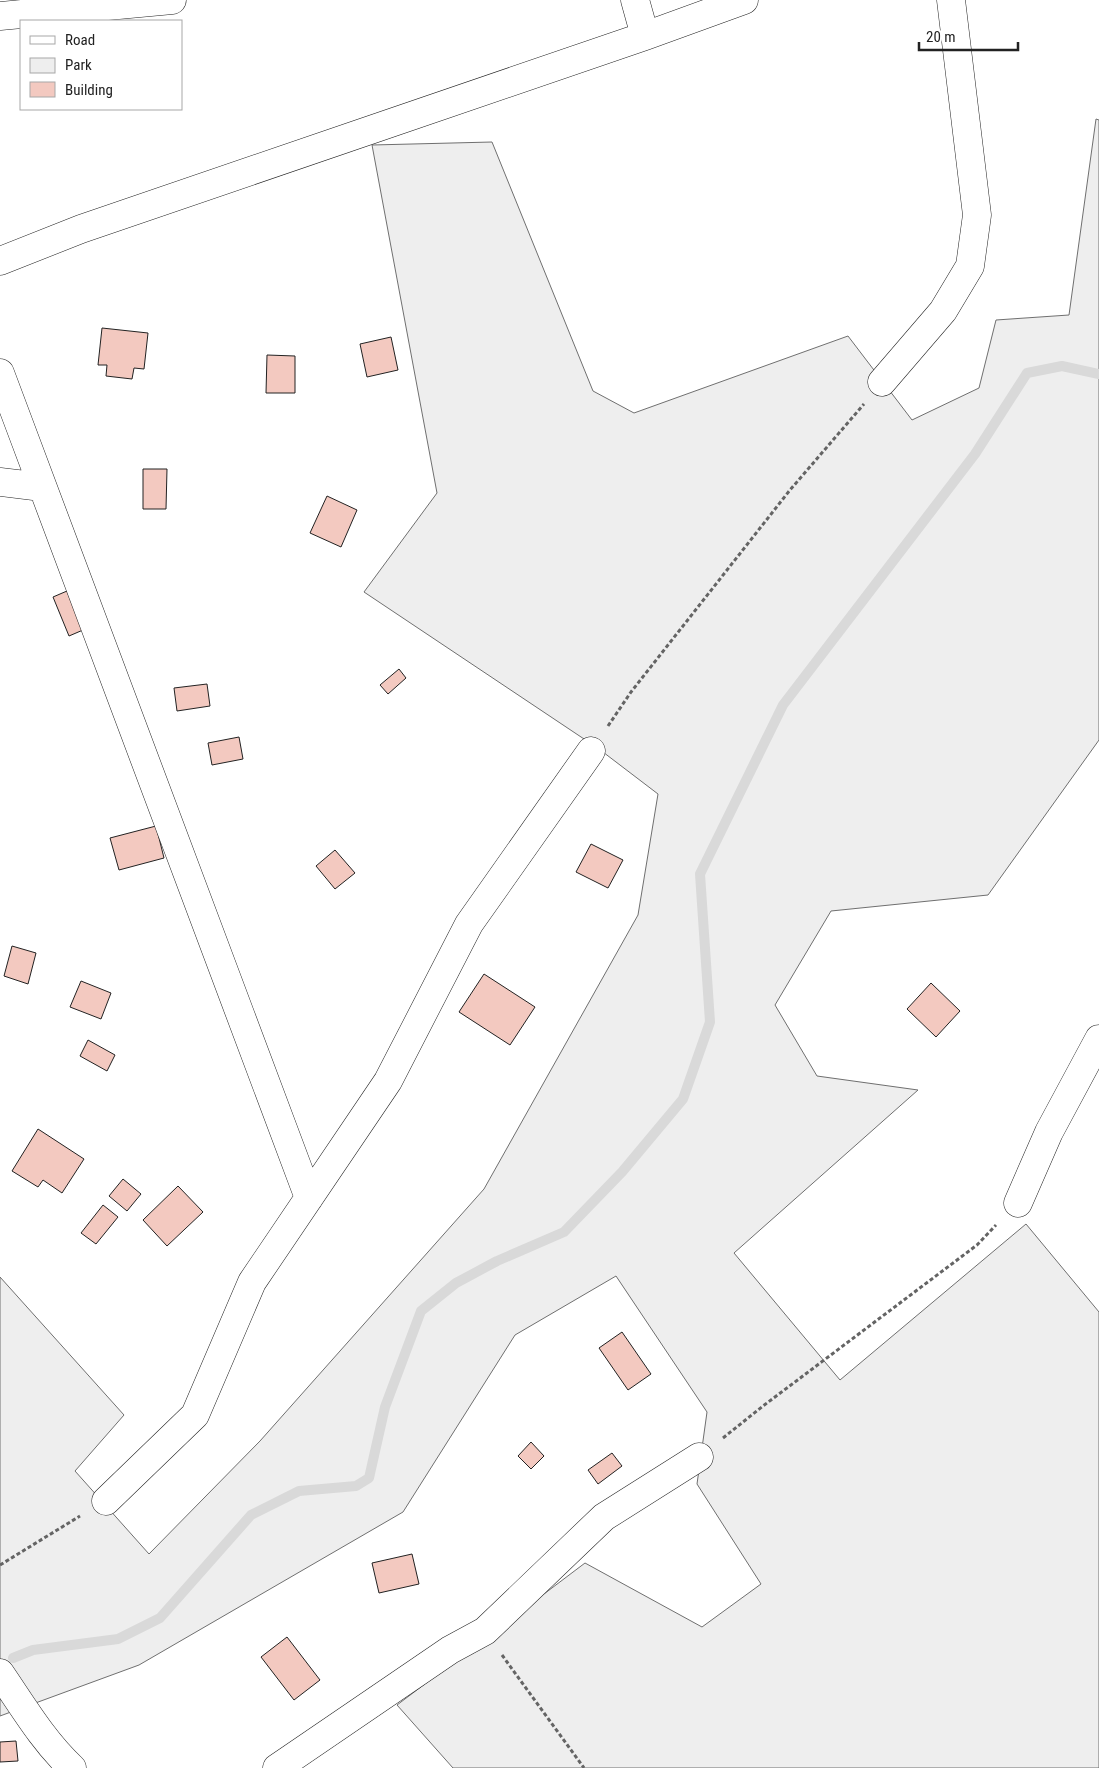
<svg xmlns="http://www.w3.org/2000/svg" width="1099" height="1768" font-family="'Roboto Condensed',sans-serif">
	<style>
		.green { fill: #eee; stroke: #6f6f6f }
		.lines { fill: none; stroke-linecap: round; stroke-linejoin: round }
		.stream { stroke: #d9d9d9; stroke-width: 10 }
		.building { fill: #f3c9c0; stroke: #222 }
		.street-casing { stroke: #222; stroke-width: 29 }
		.path { stroke: #646464; stroke-width: 3; stroke-dasharray: 4 2.5; stroke-linecap: butt }
		.street { stroke: #fff; stroke-width: 28 }
	</style>
	<rect width="100%" height="100%" fill="#fff"/>
	<!-- green -->
	<path class="green" d="M1096,119L1099,120V740L988,895L831,911L775,1005L817,1076L918,1090L734,1253L840,1380L1026,1224L1099,1312V1768H453L397,1705L585,1563L702,1627L761,1584L697,1484L707,1412L616,1276L515,1335L403,1512L139,1665L0,1716V1277L124,1415L75,1471L149,1554L260,1441L484,1189L638,915L658,794L599,749L364,592L437,493L372,145L492,142L593,391L634,413L848,336L912,420L979,388L996,320L1069,315Z"/>
	<g class="lines">
		<!-- stream -->
		<path class="stream" d="M13,1658L33,1650L118,1639L160,1618L251,1515L299,1491L356,1486L369,1478L385,1407L421,1311L456,1283L497,1261L564,1232L622,1172L683,1099L710,1022L700,874L783,705L975,454L1027,373L1062,366L1099,374"/>
	</g>
	<!-- building -->
	<path class="building" d="M102,328L148,333L144,369L134,368L132,379L106,376L107,365H98Z
		M391,337L398,370L367,377L360,344Z
		M267,355L295,356V393H266Z
		M143,469H167L166,509H143Z
		M327,496L357,510L341,547L310,533Z
		M67,591L83,630L69,636L53,597Z
		M399,669L406,678L388,694L380,685Z
		M207,684L210,706L177,711L174,688Z
		M239,737L243,759L212,765L208,743Z
		M156,826L164,858L119,870L110,838Z
		M591,844L623,860L608,888L576,872Z
		M335,850L355,873L335,889L316,866Z
		M12,946L36,953L28,984L4,976Z
		M484,974L535,1007L510,1045L459,1012Z
		M81,981L111,993L101,1019L70,1007Z
		M931,983L960,1011L936,1037L907,1009Z
		M88,1040L115,1055L107,1071L80,1056Z
		M38,1129L84,1159L62,1193L43,1180L38,1187L12,1171Z
		M123,1179L141,1194L127,1211L109,1196Z
		M178,1186L203,1212L167,1246L143,1220Z
		M103,1205L118,1217L96,1244L81,1233Z
		M622,1332L651,1374L628,1390L599,1348Z
		M531,1442L544,1456L531,1469L518,1456Z
		M612,1453L622,1466L598,1484L588,1470Z
		M412,1554L419,1584L379,1593L372,1563Z
		M287,1637L320,1680L294,1700L261,1657Z
		M16,1741L18,1761L0,1762V1742Z"/>
	<g class="lines">
		<!-- street casing -->
		<g class="street-casing">
			<path id="street" d="M635,0L645,36
				M0,16L172,0
				M0,261L81,229L645,36L744,0
				M0,373L309,1198
				M882,382L943,311L970,266L977,215L951,0
				M0,482L42,487
				M1018,1203L1049,1132L1099,1039
				M106,1501L195,1415L252,1282L388,1081L469,924L591,751
				M0,1673C22,1705 43,1741 72,1768
				M277,1768L450,1650L485,1631L604,1517L699,1457"/>
		</g>
		<!-- path -->
		<path class="path" d="M608,726L631,692L790,490L864,404
			M723,1438L763,1406L977,1245L996,1225
			M0,1565L80,1516
			M502,1655L584,1768"/>
		<!-- street -->
		<use href="#street" class="street"/>
	</g>
	<!-- legend -->
	<rect x="20" y="20" width="162" height="90" fill="#ffffff" stroke="#a7a7a7"/>
	<rect x="30" y="36" width="25" height="8" fill="#ffffff" stroke="#a7a7a7"/>
	<text x="65" y="45" font-size="15" fill="#222222">Road</text>
	<rect x="30" y="58" width="25" height="15" fill="#eeeeee" stroke="#a7a7a7"/>
	<text x="65" y="70" font-size="15" fill="#222222">Park</text>
	<rect x="30" y="82" width="25" height="15" fill="#f3c9c0" stroke="#a7a7a7"/>
	<text x="65" y="95" font-size="15" fill="#222222">Building</text>
	<!-- scale -->
	<path d="M919 42v8h99v-8" fill="none" stroke="#222222" stroke-width="2.5"/>
	<text x="926" y="42" font-size="15" fill="#222222" stroke="#ffffff" stroke-width="4" paint-order="stroke">20 m</text>
</svg>
